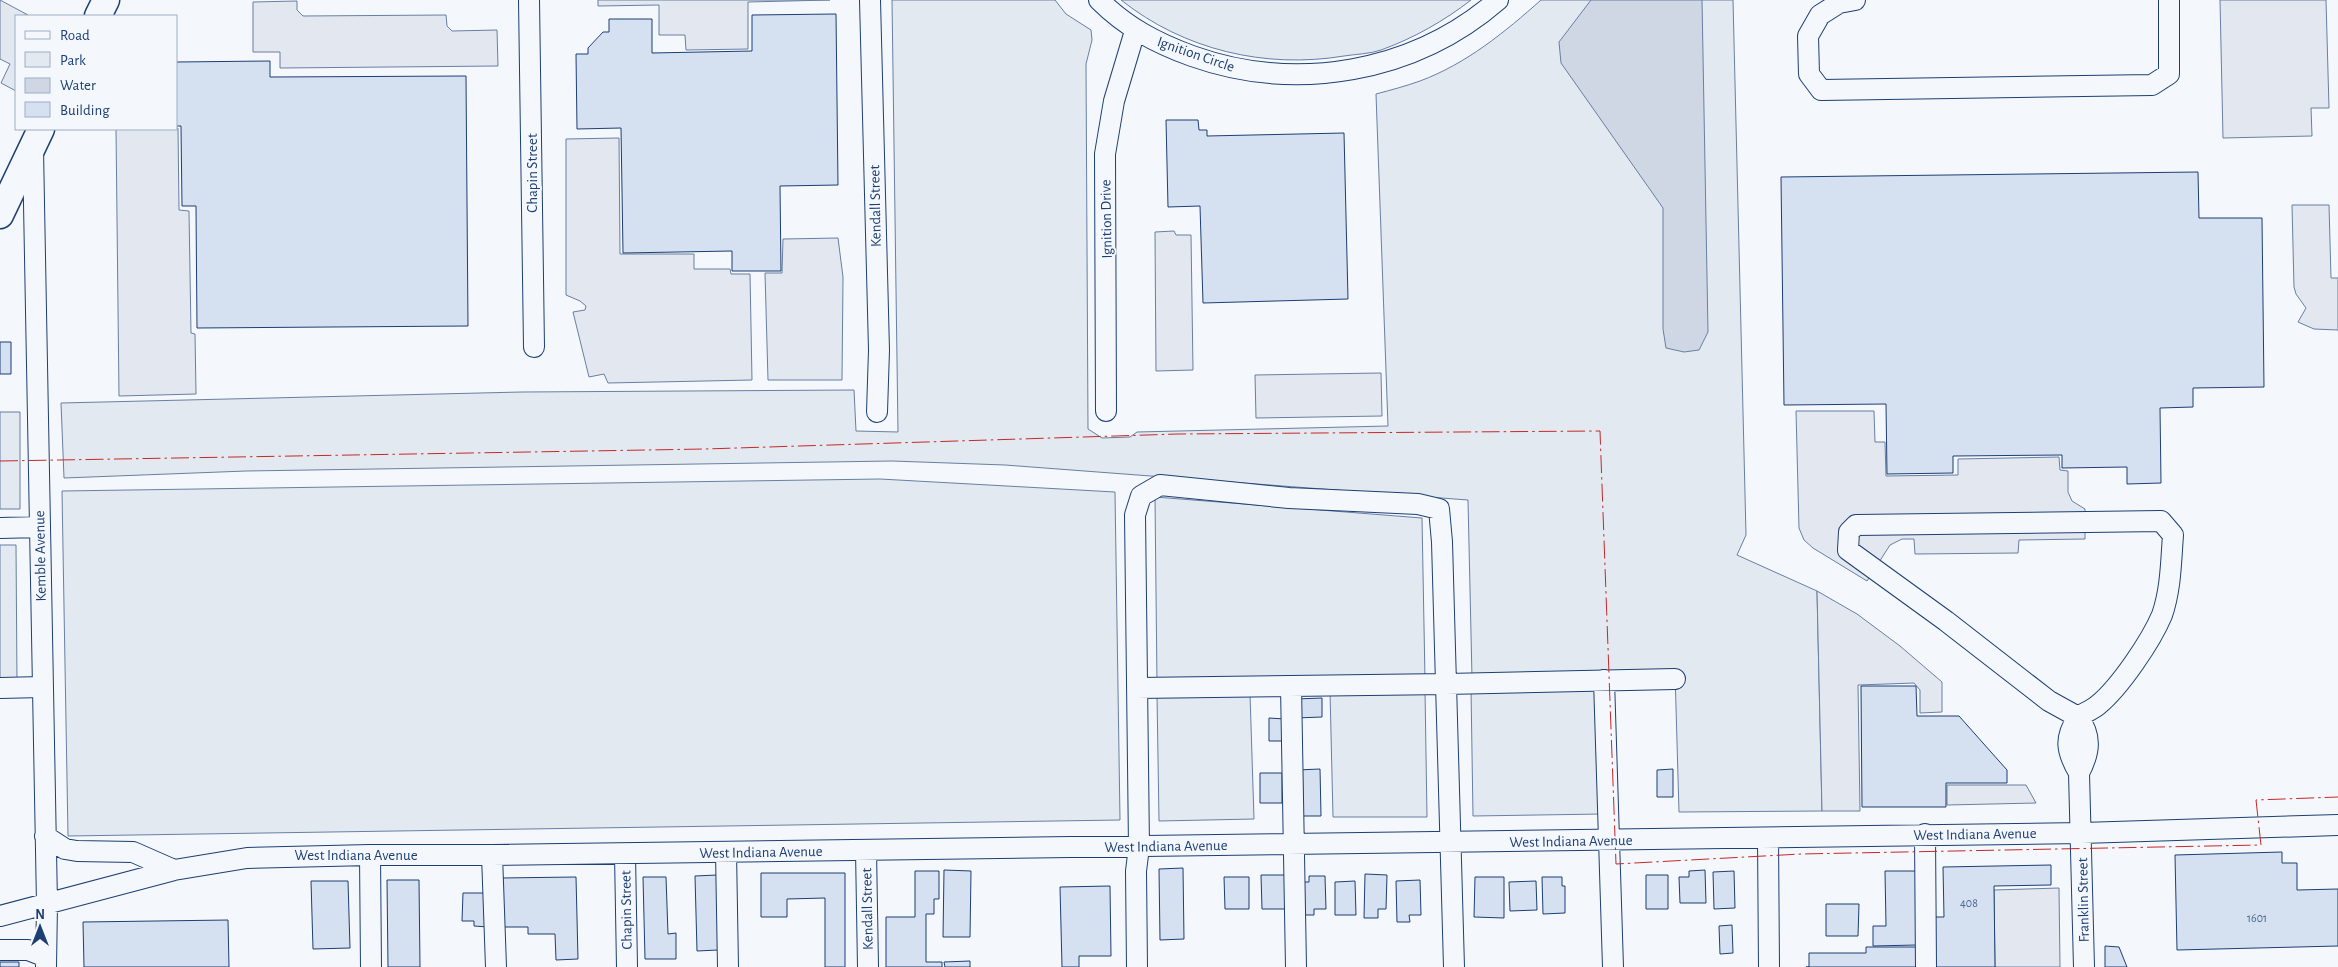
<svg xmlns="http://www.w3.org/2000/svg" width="2338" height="967" font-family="'Alegreya Sans',sans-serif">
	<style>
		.green { fill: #e3e9f0; stroke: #687fa3 }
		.parking { fill: #e3e8f0; stroke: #687fa3 }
		.water { fill: #cfd7e4; stroke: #687fa3 }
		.building { fill: #d5e0f0; stroke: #1d3f73 }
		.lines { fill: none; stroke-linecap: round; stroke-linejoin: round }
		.minor-casing { stroke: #1d3f73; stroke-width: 22 }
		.major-casing { stroke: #1d3f73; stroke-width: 29 }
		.minor { stroke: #f4f7fb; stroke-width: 20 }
		.major { stroke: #f4f7fb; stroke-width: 26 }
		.power { stroke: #c62828; stroke-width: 1; stroke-dasharray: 18 4 2.5 4; stroke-linecap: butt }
		.labels { text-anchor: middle; stroke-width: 4; stroke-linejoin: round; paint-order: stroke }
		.number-label { font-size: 12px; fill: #4b6792 }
		.street-label { font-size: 15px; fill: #1d3f73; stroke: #f4f7fb }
	</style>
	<rect width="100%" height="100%" fill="#f4f7fb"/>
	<!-- green -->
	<path class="green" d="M892,0H1055L1066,14L1091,30L1092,40L1086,64L1088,429L1102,438L1130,437L1137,432L1388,426L1376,94C1391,90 1406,86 1420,81C1466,64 1505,32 1541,0H1733L1746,535L1737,555L1817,591L1822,811L1679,812L1675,672L1472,678L1468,500L1005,465L892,461L246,471L64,478L61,403L522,392L854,390L856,431L898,432Z
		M1121,0H1471C1444,21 1414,38 1381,50C1370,54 1356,54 1344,56C1265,69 1184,50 1121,0Z
		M0,412H20V509H0Z
		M880,479L1115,492L1120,820L68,836L62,491Z
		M1155,497L1422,518L1425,680L1157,684Z
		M0,545H16L17,683H0Z
		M1597,687L1602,814L1473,816L1471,689Z
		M1425,690L1427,817H1333L1330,691Z
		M1250,694L1254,819L1159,821L1157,695Z"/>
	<!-- parking -->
	<path class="parking" d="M0,0L28,15L16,16V91L1,83L10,64L0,59Z
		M598,0H830L748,2V49L686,50L685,35H659V5L598,6Z
		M2220,0H2326L2329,108H2311L2312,136L2223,138Z
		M297,1V10L303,16L446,15L447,26L452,31L497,30L498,66L280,68V52H253V2Z
		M178,128L179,210L189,211L191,333L195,334L196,394L119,396L116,129Z
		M619,138L620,254H694V269H730L731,274H750L752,380L608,383L604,374L589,377L573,312L585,310L586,306L580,301L566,295V139Z
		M2292,205H2329L2331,278H2338V330L2314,329L2298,322L2306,308L2296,294L2294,287Z
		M1174,231L1176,235H1191L1193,370L1156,371L1155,232Z
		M838,238L843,277L842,380H768L765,273H782L783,239Z
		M1381,373L1382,416L1256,418L1255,375Z
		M1796,411H1874L1875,442H1885L1886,476L1958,475V459L2059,457L2060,470L2068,471V492L2072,501L2085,509V539L2019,540L2018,553L1915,554L1914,539H1902L1890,545L1867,581L1813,548L1804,540L1799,528Z
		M1817,591L1857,614L1900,646L1942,682V712L1920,713V690L1914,683L1858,685L1860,811H1822Z
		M1947,785H2026L2036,803L1947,805Z
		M2059,888L2060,967H1995L1994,890Z"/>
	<!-- water -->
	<path class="water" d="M1591,0H1702L1708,332L1699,350L1684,352L1666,348L1663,329V208L1561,63L1559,42Z"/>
	<!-- building -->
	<path class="building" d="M836,14L838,185L780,186L781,271H732V251L623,253L621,128L577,129L576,54H588V48L603,32H609V19H652V53L752,51V15Z
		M270,61V77L466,76L468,326L197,328L196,206H182L181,126H176V62Z
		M1166,120H1198L1199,130H1207V136L1344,133L1348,299L1203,303L1200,206L1168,207Z
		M2198,172L2199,218H2262L2264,387L2193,388V407L2160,408L2161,483L2127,484V467L2062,468V455L1953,456V473L1887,474L1886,404L1784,405L1781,177Z
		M0,342H11V374H0Z
		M1861,686H1916L1917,716H1959L2007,770V783H1946V807H1862Z
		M1322,698V717L1296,718V699Z
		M1269,718L1285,719L1284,741H1269Z
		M1320,769L1321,816H1298L1297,770Z
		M1673,769V797H1657V770Z
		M1260,773H1282V803H1260Z
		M2282,852V863H2297V890L2338,889V946L2177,950L2175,855Z
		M2051,865V885L1994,886L1995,967H1932L1931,917H1944L1943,867Z
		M1183,868L1184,939L1160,940L1159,869Z
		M944,870L971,871L970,937H943Z
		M1705,870L1706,903H1680L1679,877H1689V871Z
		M915,871H939V899H934V914H926V962H942V967H886V917H915Z
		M1734,871L1735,908L1714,909L1713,872Z
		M1885,871H1916L1917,945L1873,946V926H1886Z
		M761,873H845V967H825V898L787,899V917H761Z
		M1365,874L1387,875L1386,909H1378V918H1364Z
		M717,875L718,950L697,951L695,876Z
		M1261,875H1286V909H1262Z
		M1646,875H1668V909H1646Z
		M1309,876H1325L1326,909H1314V915H1300L1299,882H1309Z
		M576,877L578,959L556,960L555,934H528V927H502L501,878Z
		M643,877H666L668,934L676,933V959H645Z
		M1224,877H1249V909H1225Z
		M1475,877H1504V918L1474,917Z
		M1542,877H1562V886H1565V913L1543,914Z
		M387,880H419L420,967H388Z
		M1420,880L1421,915H1409L1410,922H1397L1396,881Z
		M311,881H348L350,948L313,949Z
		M1355,881L1356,915H1335V882Z
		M1536,881L1537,910L1510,911L1509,882Z
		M1110,886L1111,956H1079V967H1062L1060,887Z
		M463,893H489L488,927L474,926V921H462Z
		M1826,904H1859L1858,936H1826Z
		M228,920L229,967H84L83,922Z
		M1732,925L1733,953L1720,954L1719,926Z
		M2105,946L2119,947L2127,967H2105Z
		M1866,947H1916L1917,967H1806H1809V953H1866Z
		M970,961V967H945L944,962Z
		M0,962H19V967H0Z"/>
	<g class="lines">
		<!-- minor casing -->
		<g class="minor-casing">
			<path id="minor" d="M529,0L534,347
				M870,0L879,350L877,412
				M1099,0C1126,27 1156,43 1192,56C1296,93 1414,73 1498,0
				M1855,0L1839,3L1820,15L1808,36L1809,74L1821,90L2152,85L2169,74V0
				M33,149L47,904L46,967
				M1106,411L1105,154L1114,101L1135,31
				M2161,521L2173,535C2171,561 2171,589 2162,615C2151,641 2120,687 2098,705C2092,710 2084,713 2078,717L2049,701L1946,621L1848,550L1849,532L1856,525Z
				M0,528L40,527
				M1604,680L1613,967
				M1291,686L1296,967
				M0,688L42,687
				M1137,688L1447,684L1675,679
				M2079,773C2066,751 2064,738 2078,717C2092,736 2090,752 2079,773L2084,967
				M1925,834L1926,967
				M45,836L65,849L77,851L133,852L174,870
				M1768,838L1769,967
				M866,850L868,967
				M726,852L728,967
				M625,854L627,967
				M370,855L371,967
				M492,855L496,967
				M0,916L174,870L247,858L370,855H492L2082,833L2338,825
				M0,950H28L46,957
				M1137,967L1136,871L1139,847L1135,515L1141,496L1160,485L1289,498L1418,504L1439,509L1442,542L1454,967"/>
		</g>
		<!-- major casing -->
		<g class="major-casing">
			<path id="major" d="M98,16L106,0
				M0,215L41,129"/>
		</g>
		<!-- minor -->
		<use href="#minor" class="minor"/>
		<!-- major -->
		<use href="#major" class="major"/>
		<!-- power -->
		<path class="power" d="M0,461L705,449L1178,434L1600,431L1616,864L1801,854L2261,845L2256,800L2338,797"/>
	</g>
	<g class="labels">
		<!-- number labels -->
		<g class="number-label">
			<text x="1969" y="907">408</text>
			<text x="2257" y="922">1601</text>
		</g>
		<!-- street labels -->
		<g class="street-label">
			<text transform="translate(1196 54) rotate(19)" y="5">Ignition Circle</text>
			<text transform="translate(532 173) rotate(-90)" y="5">Chapin Street</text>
			<text transform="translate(875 206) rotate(-91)" y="5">Kendall Street</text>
			<text transform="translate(1106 219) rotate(-91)" y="5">Ignition Drive</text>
			<text transform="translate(40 556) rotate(-91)" y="5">Kemble Avenue</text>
			<text transform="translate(1975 834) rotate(-1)" y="5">West Indiana Avenue</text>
			<text transform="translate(1571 841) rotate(-1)" y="5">West Indiana Avenue</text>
			<text transform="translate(1166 846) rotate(-1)" y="5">West Indiana Avenue</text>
			<text transform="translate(761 852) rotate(-1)" y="5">West Indiana Avenue</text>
			<text x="356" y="860">West Indiana Avenue</text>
			<text transform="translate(2083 900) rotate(-91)" y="5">Franklin Street</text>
			<text transform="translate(867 909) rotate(-91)" y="5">Kendall Street</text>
			<text transform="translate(626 910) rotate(-91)" y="5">Chapin Street</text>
		</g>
	</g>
	<!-- legend -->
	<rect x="15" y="15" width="162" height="115" fill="#f4f7fb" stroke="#9eadc5"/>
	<rect x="25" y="31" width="25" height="8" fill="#f4f7fb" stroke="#9eadc5"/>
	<text x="60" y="40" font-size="15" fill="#1d3f73">Road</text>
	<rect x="25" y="52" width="25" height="15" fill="#e3e9f0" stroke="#9eadc5"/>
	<text x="60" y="65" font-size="15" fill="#1d3f73">Park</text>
	<rect x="25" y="78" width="25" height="15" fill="#cfd7e4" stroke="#9eadc5"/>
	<text x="60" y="90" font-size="15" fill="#1d3f73">Water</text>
	<rect x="25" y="102" width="25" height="15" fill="#d5e0f0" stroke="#9eadc5"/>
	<text x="60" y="115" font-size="15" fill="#1d3f73">Building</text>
	<!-- north arrow -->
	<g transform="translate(40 927)" stroke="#f4f7fb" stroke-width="4" paint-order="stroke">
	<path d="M0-4L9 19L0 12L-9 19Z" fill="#1d3f73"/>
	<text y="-8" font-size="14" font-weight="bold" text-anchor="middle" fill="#1d3f73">N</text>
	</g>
</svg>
